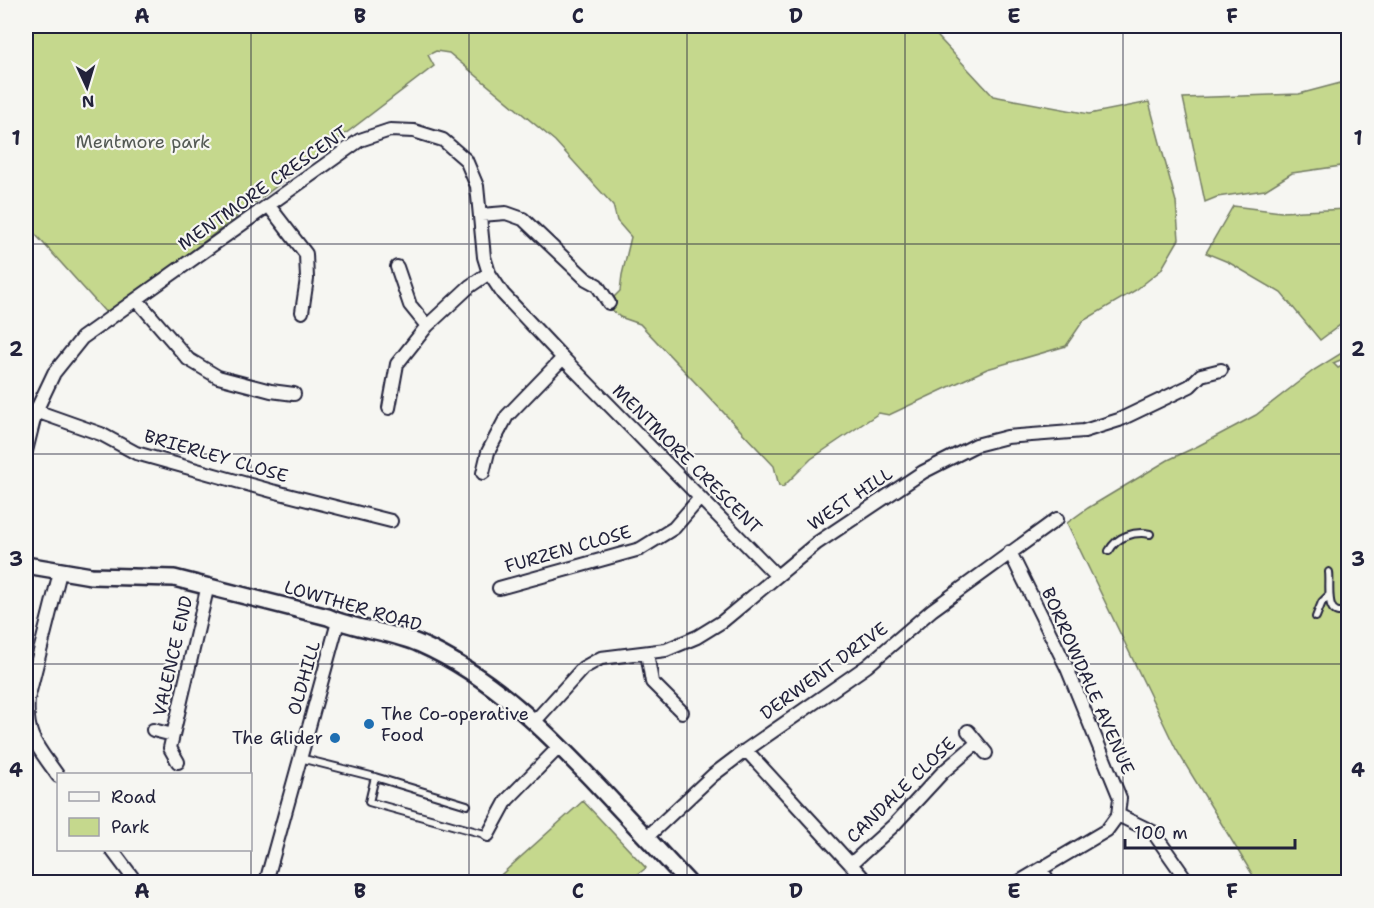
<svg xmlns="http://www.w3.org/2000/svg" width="1374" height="908" font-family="'Shantell Sans',sans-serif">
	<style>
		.green { fill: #c5d88d; stroke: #747d64; stroke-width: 1.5 }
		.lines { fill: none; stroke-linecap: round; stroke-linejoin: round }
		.service-casing { stroke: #22223b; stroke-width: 10 }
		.minor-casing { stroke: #22223b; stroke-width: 16 }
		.tertiary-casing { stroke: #22223b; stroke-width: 20 }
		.service { stroke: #f6f6f2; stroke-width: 6 }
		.minor { stroke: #f6f6f2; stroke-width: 12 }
		.tertiary { stroke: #f6f6f2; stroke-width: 15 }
		.grid { fill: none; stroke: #22223b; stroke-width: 1.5; stroke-opacity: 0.55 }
		.poi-dot { fill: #1f6fb2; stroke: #f6f6f2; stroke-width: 2 }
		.labels { text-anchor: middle; stroke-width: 4.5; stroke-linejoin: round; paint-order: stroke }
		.park-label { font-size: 18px; fill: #535954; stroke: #f6f6f2 }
		.street-label { font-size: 18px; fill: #22223b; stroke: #f6f6f2 }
		.poi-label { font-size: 18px; fill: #22223b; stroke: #f6f6f2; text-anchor: start }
		.neatline { fill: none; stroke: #22223b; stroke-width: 2 }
		.grid-label { font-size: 20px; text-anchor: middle; font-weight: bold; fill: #22223b }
	</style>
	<rect width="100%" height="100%" fill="#f6f6f2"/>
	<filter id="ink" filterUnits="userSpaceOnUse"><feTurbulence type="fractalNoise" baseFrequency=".0167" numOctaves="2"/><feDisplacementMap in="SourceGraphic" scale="12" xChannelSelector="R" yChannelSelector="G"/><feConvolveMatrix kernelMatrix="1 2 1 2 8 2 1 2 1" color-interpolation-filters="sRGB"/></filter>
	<g filter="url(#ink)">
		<!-- green -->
		<path class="green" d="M26,26H928L993,96L1089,114L1149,102L1176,202L1179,239L1161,270L1136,290L1083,321L1066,346L987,369L889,415L879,413L811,459L783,487L779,486L774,466L640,324L620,317L611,309L615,305L614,297L620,291L622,275L631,237L617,221L613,205L555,141L449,53L436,51L428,55L434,66L108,315L26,224Z
			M1348,81V165L1292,173L1265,190L1217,197L1205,202L1183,98L1299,94Z
			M1233,206L1281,212L1348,209V319L1320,340L1281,293L1228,262L1206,253Z
			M1348,349V357L1333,363L1338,368L1348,363V882H1257L1176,749L1067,523L1088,508L1168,460L1198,446L1256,415L1314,370Z
			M583,801L646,868L628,882H493Z"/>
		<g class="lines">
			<!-- service casing -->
			<g class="service-casing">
				<path id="service" d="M1109,551C1117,536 1135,531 1150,534
					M1329,572C1331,585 1323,621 1348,610
					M1316,617L1322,602L1328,596
					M300,758L375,777L369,802L488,835
					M375,777L467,805"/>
			</g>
			<!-- minor casing -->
			<g class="minor-casing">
				<path id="minor" d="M269,206L306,254L307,279L302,312
					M481,215L506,213L523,219L586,279L597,285L609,303
					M397,267L410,305L427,326
					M137,300L188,359L218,377L271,391L294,394
					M389,408L397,364L427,326L470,286L489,273
					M36,411L101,434L136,453L272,491L391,521
					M26,451L36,411L54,373L82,338L360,140L390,130L414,131L443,140L466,160L477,186L484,257L489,273L503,294L563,358L777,576
					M483,473L488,452L507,416L563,358
					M1010,552L1067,668L1120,798L1118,815L1107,830L1019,882
					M499,588L640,549L674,528L700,498
					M647,653L652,682L682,712
					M535,721L583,668L601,658L666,650L697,637L723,621L817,543L923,472L976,445L1007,437L1084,431L1119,420L1190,386L1201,375L1221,370
					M153,730L173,735
					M968,731L986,753
					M746,750L867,882
					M178,762L170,748L208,585
					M58,776C38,747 25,737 28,699L60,572
					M1118,815L1153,832L1188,882
					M488,835L507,800L560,746
					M647,837L713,775L746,750L867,666L932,610L1057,519
					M112,850L136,882
					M851,864L894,825L943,772L977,743
					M1041,869L1049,882
					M266,882L338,622"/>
			</g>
			<!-- tertiary casing -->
			<g class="tertiary-casing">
				<path id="tertiary" d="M26,565L91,576L174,578L328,617C356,630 391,631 420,644C492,676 547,732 601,789C630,820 659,851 688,882"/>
			</g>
			<!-- service -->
			<use href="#service" class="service"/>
			<!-- minor -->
			<use href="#minor" class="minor"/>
			<!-- tertiary -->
			<use href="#tertiary" class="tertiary"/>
		</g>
	</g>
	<!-- grid -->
	<path class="grid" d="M251,26V882M469,26V882M687,26V882M905,26V882M1123,26V882M26,244H1348M26,454H1348M26,664H1348"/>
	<!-- markers -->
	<g class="poi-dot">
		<circle cx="369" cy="724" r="6"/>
		<circle cx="335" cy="738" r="6"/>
	</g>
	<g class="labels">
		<!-- park labels -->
		<g class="park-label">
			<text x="143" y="148">Mentmore park</text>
		</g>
		<!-- street labels -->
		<g class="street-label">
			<text transform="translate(263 188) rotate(-35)" y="6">MENTMORE CRESCENT</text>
			<text transform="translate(216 456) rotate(16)" y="6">BRIERLEY CLOSE</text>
			<text transform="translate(687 459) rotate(45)" y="6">MENTMORE CRESCENT</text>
			<text transform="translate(850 499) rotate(-34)" y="6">WEST HILL</text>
			<text transform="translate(568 549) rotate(-16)" y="6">FURZEN CLOSE</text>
			<text transform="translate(353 606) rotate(16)" y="6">LOWTHER ROAD</text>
			<text transform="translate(173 656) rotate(-77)" y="6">VALENCE END</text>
			<text transform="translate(824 671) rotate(-36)" y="6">DERWENT DRIVE</text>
			<text transform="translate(304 678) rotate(-74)" y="6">OLDHILL</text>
			<text transform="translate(1088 681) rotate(66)" y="6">BORROWDALE AVENUE</text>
			<text transform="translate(901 790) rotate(-44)" y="6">CANDALE CLOSE</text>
		</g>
		<!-- poi labels -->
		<g class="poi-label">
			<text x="381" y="720">The Co-operative<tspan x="381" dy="21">Food</tspan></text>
			<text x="323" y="744" text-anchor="end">The Glider</text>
		</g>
	</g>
	<!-- margin -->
	<rect width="1374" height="908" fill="none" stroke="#f6f6f2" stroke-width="66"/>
	<!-- legend -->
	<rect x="57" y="773" width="195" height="78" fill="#f6f6f2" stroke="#a1a1a9" stroke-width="1.5"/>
	<rect x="69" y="792" width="30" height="9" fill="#f6f6f2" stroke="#a1a1a9" stroke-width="1.5"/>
	<text x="111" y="803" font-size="18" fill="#22223b">Road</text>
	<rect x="69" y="818" width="30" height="18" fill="#c5d88d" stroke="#a1a1a9" stroke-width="1.5"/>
	<text x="111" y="833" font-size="18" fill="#22223b">Park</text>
	<!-- north arrow -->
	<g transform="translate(87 87) rotate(176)" stroke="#f6f6f2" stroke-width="4.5" paint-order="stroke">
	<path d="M0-4.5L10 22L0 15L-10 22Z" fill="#22223b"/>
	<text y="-9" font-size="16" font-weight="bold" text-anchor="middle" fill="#22223b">N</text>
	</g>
	<!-- scale -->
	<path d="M1125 839v9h170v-9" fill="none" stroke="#22223b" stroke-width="3"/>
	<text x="1134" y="839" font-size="18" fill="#22223b" stroke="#f6f6f2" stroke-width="4.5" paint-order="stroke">100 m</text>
	<rect x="33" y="33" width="1308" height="842" class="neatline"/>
	<g class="grid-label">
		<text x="142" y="23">A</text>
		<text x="360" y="23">B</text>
		<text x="578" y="23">C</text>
		<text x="796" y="23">D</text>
		<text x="1014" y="23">E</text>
		<text x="1232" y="23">F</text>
		<text x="16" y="145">1</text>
		<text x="1358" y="145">1</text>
		<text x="16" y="356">2</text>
		<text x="1358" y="356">2</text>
		<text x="16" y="566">3</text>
		<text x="1358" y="566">3</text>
		<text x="16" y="777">4</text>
		<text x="1358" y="777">4</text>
		<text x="142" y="898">A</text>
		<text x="360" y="898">B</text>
		<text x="578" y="898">C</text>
		<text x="796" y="898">D</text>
		<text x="1014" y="898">E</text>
		<text x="1232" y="898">F</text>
	</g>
</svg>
